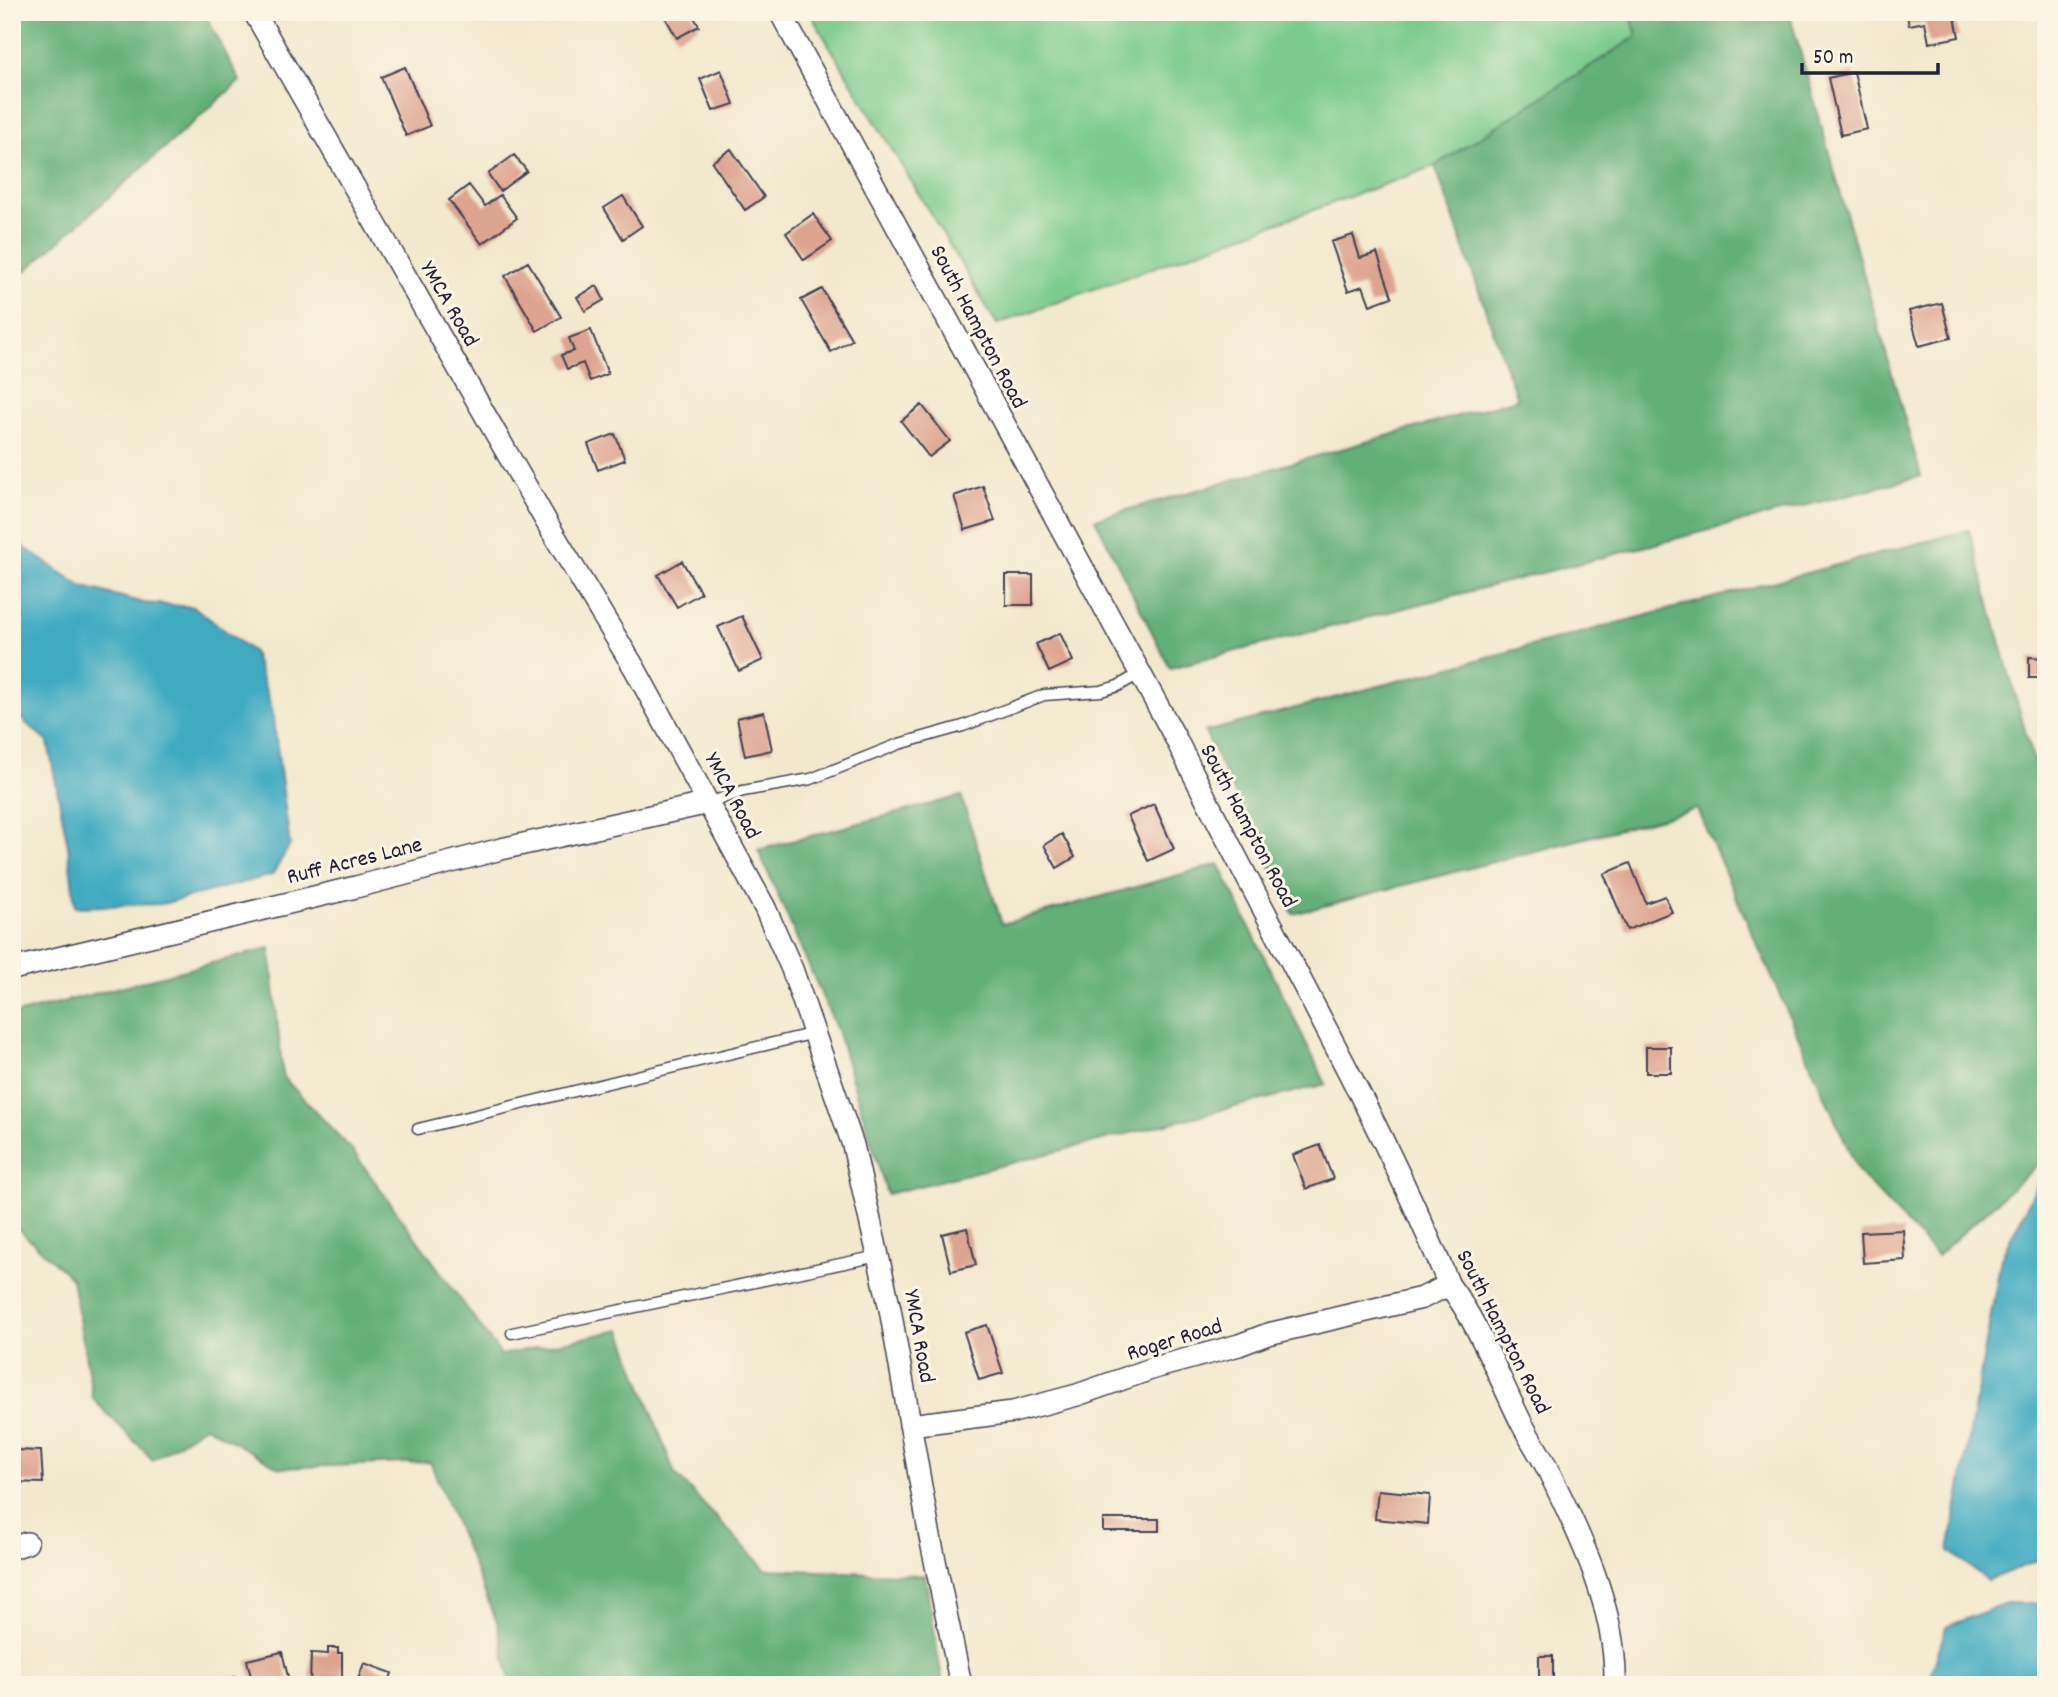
<svg xmlns="http://www.w3.org/2000/svg" width="2058" height="1697" font-family="Dekko,sans-serif">
	<style>
		.green { fill: #7bcb8c; stroke: #4e7664; stroke-width: 2 }
		.forest { fill: #64af78; stroke: #43685a; stroke-width: 2 }
		.water { fill: #41aac1; stroke: #32667e; stroke-width: 2 }
		.building { fill: #dda490 }
		.lines { fill: none; stroke-linecap: round; stroke-linejoin: round }
		.lane-casing { stroke: #414051; stroke-width: 13 }
		.street-casing { stroke: #414051; stroke-width: 24 }
		.lane { stroke: #fff; stroke-width: 10 }
		.street { stroke: #fff; stroke-width: 21 }
		.labels { text-anchor: middle; stroke-width: 6; stroke-linejoin: round; paint-order: stroke }
		.street-label { font-size: 23px; fill: #22223b; stroke: #fcf5e5 }
	</style>
	<rect width="100%" height="100%" fill="#fcf5e5"/>
	<filter id="ink" filterUnits="userSpaceOnUse"><feTurbulence type="fractalNoise" baseFrequency=".0143" numOctaves="2"/><feDisplacementMap in="SourceGraphic" scale="14" xChannelSelector="R" yChannelSelector="G"/><feConvolveMatrix kernelMatrix="1 2 1 2 8 2 1 2 1" color-interpolation-filters="sRGB"/></filter>
	<filter id="wash" filterUnits="userSpaceOnUse"><feTurbulence type="fractalNoise" baseFrequency=".00686" numOctaves="4" result="noise"/><feDisplacementMap in="SourceGraphic" scale="28" xChannelSelector="R" yChannelSelector="G"/><feGaussianBlur stdDeviation="1.57" result="paint"/><feColorMatrix in="noise" values="0 0 0 0 0 0 0 0 0 0 0 0 0 0 0 0 0 1.4 0 .05"/><feComposite in="paint" operator="in"/></filter>
	<g filter="url(#wash)">
		<rect width="100%" height="100%" fill="#f2e8cd"/>
		<!-- green -->
		<path class="green" d="M818,12H1630L1637,36L1435,166L997,324L811,15Z"/>
		<!-- forest -->
		<path class="forest" d="M12,12H204L240,81L12,283Z
			M1630,12H1789L1921,476L1170,668L1095,519L1517,399L1435,166L1637,36Z
			M1969,530L2046,805V1157L1937,1256L1859,1173L1697,809L1293,914L1205,732Z
			M961,796L1002,924L1219,864L1326,1084L887,1194L837,1030L758,850Z
			M270,948L283,1077L351,1149L501,1355L621,1330L675,1474L765,1569L925,1575L943,1685H511L497,1622L430,1462L280,1468L205,1426L153,1460L93,1399L72,1279L12,1223V1015Z"/>
		<!-- water -->
		<path class="water" d="M12,539L81,586L144,603L194,607L253,652L272,709L290,845L272,875L162,904L75,907L68,846L48,742L12,711Z
			M2046,1167V1557L1988,1580L1949,1551L2001,1258Z
			M2006,1603L2046,1604V1685H1928L1946,1627Z"/>
		<g id="blocks">
			<!-- building -->
			<path class="building" d="M662,12H691L699,26L677,38Z
				M1906,12H1954L1959,37L1929,43L1925,22L1909,25Z
				M405,67L430,126L406,136L381,77Z
				M721,70L734,104L713,111L700,79Z
				M1854,72L1867,129L1841,135L1828,78Z
				M731,149L764,197L745,210L712,162Z
				M514,155L527,171L500,191L488,174Z
				M469,185L485,206L500,195L517,218L482,244L449,200Z
				M623,196L642,226L623,239L604,208Z
				M813,214L832,241L804,260L786,233Z
				M1353,235L1360,258L1377,253L1392,297L1370,305L1363,286L1348,291L1331,242Z
				M528,262L561,317L537,331L505,276Z
				M2043,270H2046V321H2043Z
				M597,286L604,300L585,311L577,297Z
				M822,289L852,340L831,352L801,300Z
				M1942,303L1951,338L1919,346L1909,311Z
				M591,330L608,374L590,381L583,363L567,369L561,355L574,351L569,338Z
				M922,405L950,441L929,457L901,421Z
				M615,434L625,460L598,470L588,444Z
				M983,486L995,521L965,530L954,496Z
				M682,561L701,593L677,607L658,575Z
				M1006,575H1033V605H1006Z
				M742,616L763,660L739,671L718,627Z
				M1060,633L1073,661L1049,672L1036,644Z
				M2029,657L2044,658V678H2029Z
				M764,712L772,750L745,756L737,718Z
				M1154,804L1174,849L1148,861L1128,816Z
				M1062,834L1075,857L1057,868L1044,845Z
				M1630,863L1646,903L1665,896L1672,912L1627,930L1604,874Z
				M1646,1047H1671V1073H1646Z
				M1320,1145L1333,1179L1306,1189L1293,1155Z
				M967,1228L976,1265L951,1271L942,1234Z
				M1903,1230L1905,1260L1863,1263L1861,1232Z
				M987,1325L1003,1373L979,1380L964,1332Z
				M14,1450L41,1451L43,1483L13,1482Z
				M1378,1490L1430,1495L1428,1524L1375,1519Z
				M1103,1519H1159V1531H1103Z
				M328,1648H338V1653H342V1685L310,1684L311,1653L328,1654Z
				M282,1652L290,1685H253L247,1660Z
				M1539,1656H1553V1685H1539Z
				M364,1663L392,1673L388,1685H356Z
				M235,1677L237,1685H205V1684Z
				M191,1679L192,1685H172V1684Z"/>
		</g>
	</g>
	<g filter="url(#ink)">
		<use href="#blocks" fill-opacity="0" stroke="#414051" stroke-width="2"/>
		<g class="lines">
			<!-- lane casing -->
			<g class="lane-casing">
				<path id="lane" d="M709,803L743,791L811,779L899,744L963,726L1044,695L1101,691L1118,686L1139,674
					M418,1129L815,1033
					M512,1333L878,1256"/>
			</g>
			<!-- street casing -->
			<g class="street-casing">
				<path id="street" d="M254,12L554,535L635,669L765,908L792,969L853,1145L890,1309L929,1532L961,1685
					M780,12L1176,739C1266,922 1370,1097 1449,1285C1480,1326 1498,1376 1521,1422C1529,1438 1539,1452 1547,1468C1580,1535 1617,1609 1615,1685
					M12,969L356,887L501,849L709,803
					M910,1425L1013,1412L1077,1395L1154,1368L1239,1345L1268,1334L1422,1298L1449,1285
					M12,1548L27,1543"/>
			</g>
			<!-- lane -->
			<use href="#lane" class="lane"/>
			<!-- street -->
			<use href="#street" class="street"/>
		</g>
	</g>
	<g class="labels">
		<!-- street labels -->
		<g class="street-label">
			<text transform="translate(451 303) rotate(60)" y="8">YMCA Road</text>
			<text transform="translate(980 326) rotate(62)" y="8">South Hampton Road</text>
			<text transform="translate(734 795) rotate(62)" y="8">YMCA Road</text>
			<text transform="translate(1250 825) rotate(62)" y="8">South Hampton Road</text>
			<text transform="translate(354 859) rotate(-14)" y="8">Ruff Acres Lane</text>
			<text transform="translate(1505 1331) rotate(63)" y="8">South Hampton Road</text>
			<text transform="translate(921 1336) rotate(80)" y="8">YMCA Road</text>
			<text transform="translate(1174 1338) rotate(-17)" y="8">Roger Road</text>
		</g>
	</g>
	<!-- margin -->
	<rect width="2058" height="1697" fill="none" stroke="#fcf5e5" stroke-width="42"/>
	<!-- scale -->
	<path d="M1802 63v10h136v-10" fill="none" stroke="#22223b" stroke-width="3.5"/>
	<text x="1813" y="63" font-size="21" fill="#22223b" stroke="#fcf5e5" stroke-width="5" paint-order="stroke">50 m</text>
</svg>
